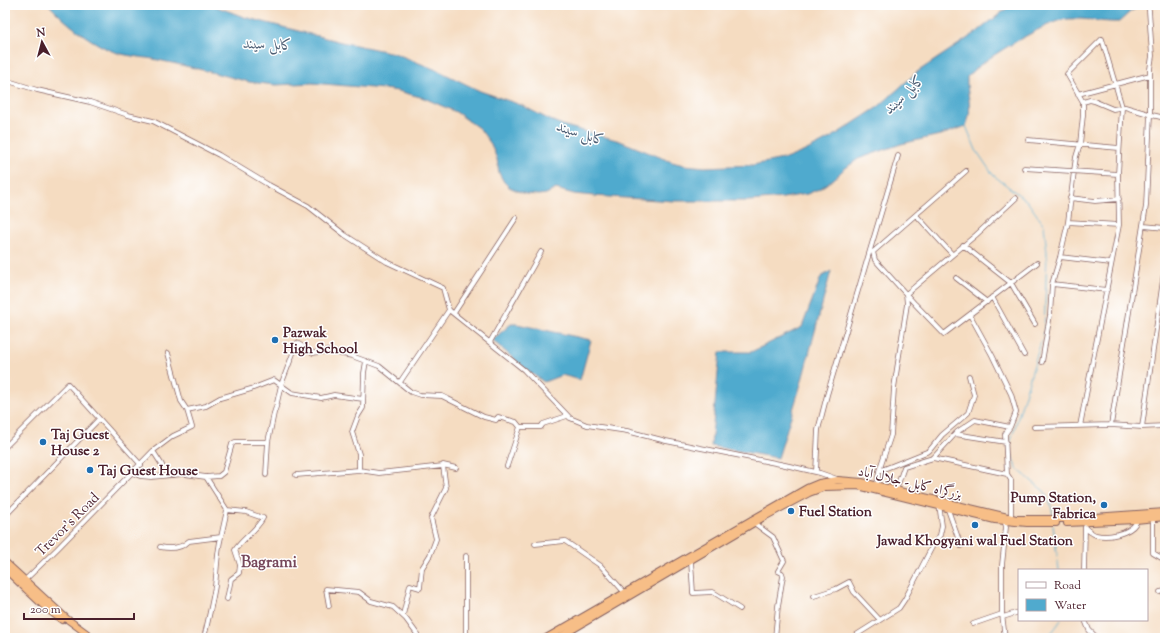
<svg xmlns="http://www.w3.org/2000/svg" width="1170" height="643" font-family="'Sorts Mill Goudy',Amiri,serif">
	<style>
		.water { fill: #50aace; stroke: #4d647c }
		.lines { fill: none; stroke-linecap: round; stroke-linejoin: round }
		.stream { stroke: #50aace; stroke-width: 1 }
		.minor-casing { stroke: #866160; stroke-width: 5.5 }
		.highway-casing { stroke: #866160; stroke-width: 8 }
		.minor { stroke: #fff; stroke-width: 4 }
		.highway { stroke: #f7be87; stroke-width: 6 }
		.poi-dot { fill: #1f6fb2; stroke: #fff; stroke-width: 1.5 }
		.labels { text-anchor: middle; stroke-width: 3; stroke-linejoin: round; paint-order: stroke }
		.poi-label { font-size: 14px; font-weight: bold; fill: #4a1f2b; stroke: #fff; text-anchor: start }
		.street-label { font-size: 14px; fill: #4a1f2b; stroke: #fff }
		.water-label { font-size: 15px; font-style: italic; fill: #4d5e74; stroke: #fff }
		.quarter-label { font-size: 16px; font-weight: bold; fill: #76475a; stroke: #fff }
	</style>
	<rect width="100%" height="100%" fill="#fff"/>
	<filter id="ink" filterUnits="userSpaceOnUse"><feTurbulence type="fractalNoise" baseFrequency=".025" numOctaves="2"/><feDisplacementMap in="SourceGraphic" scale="8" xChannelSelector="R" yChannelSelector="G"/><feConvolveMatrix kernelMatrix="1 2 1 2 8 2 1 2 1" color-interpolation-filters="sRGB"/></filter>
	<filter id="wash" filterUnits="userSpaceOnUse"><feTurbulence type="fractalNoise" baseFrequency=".012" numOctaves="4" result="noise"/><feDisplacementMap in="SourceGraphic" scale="16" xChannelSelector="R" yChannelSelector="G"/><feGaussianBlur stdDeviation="0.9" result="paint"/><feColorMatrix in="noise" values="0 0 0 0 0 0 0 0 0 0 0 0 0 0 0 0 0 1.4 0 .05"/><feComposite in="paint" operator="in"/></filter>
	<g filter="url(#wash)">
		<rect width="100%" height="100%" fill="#f5dcc1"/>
		<!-- water -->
		<path class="water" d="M49,5H212L244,17L341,42L394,53L439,71L480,91L521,105L550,120L565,126L620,141L672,162L684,165L705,167L753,165L788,158L805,151L832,137L878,107L917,72L977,32L1011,5H1144L1131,11L1119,22C1099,23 1081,16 1061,20C1042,25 979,61 967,77C966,95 974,107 966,126L944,134L901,144L858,159L843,170L835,178L819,189L807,194L783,198L749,201H674L594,196L574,194L556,189L546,194L538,195L526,194L518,191L509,187L504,182L499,173L497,159L491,144L480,129L456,112L424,98L398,91L384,89L312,83L276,85L249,82C219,74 188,66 158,60C140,56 124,57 107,49C85,38 66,23 49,5Z
			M831,271L801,384L778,458L711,446L720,352H751L802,327L821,277Z
			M511,324H517L591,340L580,380L562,375L544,382L528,371L492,340Z"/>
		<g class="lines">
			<!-- stream -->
			<path class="stream" d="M966,126L976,150L993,175L1027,201L1044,225L1047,253L1044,332L1009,447L1016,468L1045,492L1052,509L1053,516
				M1053,525L1059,570
				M1044,638L1053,631L1061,620"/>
		</g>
	</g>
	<g filter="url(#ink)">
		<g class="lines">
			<!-- minor casing -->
			<g class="minor-casing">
				<path id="minor" d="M5,80L37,90L90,102L128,115L153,121L219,155L267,184L308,206L345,235L387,262L443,288L449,310L524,370L570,418L587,425L627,431L666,441L785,465L820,473L837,479
					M1078,94L1150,75
					M1083,102L1090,100L1094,101L1113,109L1125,107L1152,115L1165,118
					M1028,140L1119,148
					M1024,168L1118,174
					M966,171L873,252L875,260L915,304L944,334L1037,263
					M1070,198L1095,201L1119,199
					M916,215L952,254
					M1068,222L1119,225
					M1144,226L1165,228
					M963,245L1011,283L1035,324
					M1060,257L1111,263
					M956,278L987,302
					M1052,284L1107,290
					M992,297L1024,355
					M454,313L516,218
					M970,315L992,355L1011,394L1016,412L1010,427L1005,434L1007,474L1011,480V518
					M490,342L541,252
					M168,353L181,401L187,410
					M1042,362L1050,315L1052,284L1060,257L1068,222L1074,171L1076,157L1080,144L1083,115V102L1067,74L1102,39L1122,107L1118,174L1119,225L1080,426
					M400,382L449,310
					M1111,425L1146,206L1150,114V69L1152,56L1149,10
					M1034,427L1111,425L1142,427L1165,426
					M1142,427L1165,266
					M955,434L1006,442
					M5,447L68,384L141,465
					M153,451L162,465
					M933,458L1007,474
					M507,466L520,427H541L543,424L567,416
					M359,470V454L352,432L358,416L363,408L364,373L366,361
					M879,471L929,451L942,435L968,413L974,395L969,376
					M816,472L818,430L827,395L898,156
					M133,473L140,476L151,477L184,474L206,477L219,476L224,472L232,444L235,442H268
					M266,475L268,442L274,413L276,407L281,385L297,343L313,353L327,351L352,356L379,366L411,392L420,395L442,396L484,417L496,420L498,417L516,422L520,427
					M296,475L359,470L379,473L443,466V465L456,468
					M877,485L879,471L891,435L894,388L907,304L906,294L976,235L1016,198
					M896,490L904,467L933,458L957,432L975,420L1010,427
					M947,507L961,546
					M5,516L99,419
					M1153,518V553L1165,560
					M1004,519L1006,527L1002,565V614L1005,638
					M754,523L773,537L784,561L778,571L782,573L783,576L778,606L775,638
					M1085,528C1088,530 1092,534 1096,535C1108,538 1129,534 1136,523L1135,519
					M535,544L565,541L601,566L625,593
					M160,547C170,549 181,549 189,541L221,537L227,510L206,477
					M466,556V638
					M691,561L693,593L713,592L740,609
					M1084,570L1085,527
					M24,581L57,549L153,451L173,436L192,427L187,410L206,406L220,398L251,389L274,380L292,393L321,398L334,395L363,399
					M1160,592L1165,591
					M814,596L836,589L849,582L854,592L880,620
					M227,599L231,579L239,573L240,565L235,550C243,538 256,531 263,518L246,512L227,510
					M329,606L326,589L359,592L371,601L393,607L406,619L417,634L418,638
					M403,615L410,585L420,588L422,568L430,555L436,539L431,518L446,488L443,466
					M1003,617L1019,612
					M1085,620L1089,630L1097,638
					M973,624L1002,614
					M853,637L899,608L905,599L932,547L940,535L942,526L939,504
					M204,638C208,621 212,604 215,586C217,569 217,553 221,537"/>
			</g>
			<!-- highway casing -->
			<g class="highway-casing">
				<path id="highway" d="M1067,523L1136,520L1165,517
					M5,562L67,619L93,638
					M5,569L46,608L62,620
					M546,638L807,488L819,483L838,480L862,482L1016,519H1065L1165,512
					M558,638L764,517L809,493L825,487L858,486L995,520L1027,523H1056"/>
			</g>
			<!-- minor -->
			<use href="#minor" class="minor"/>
			<!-- highway -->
			<use href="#highway" class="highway"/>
		</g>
	</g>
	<!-- markers -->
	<g class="poi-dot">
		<circle cx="275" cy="340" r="4"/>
		<circle cx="43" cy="442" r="4"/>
		<circle cx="90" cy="470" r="4"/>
		<circle cx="1104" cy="505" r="4"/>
		<circle cx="791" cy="511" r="4"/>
		<circle cx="975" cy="525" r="4"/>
	</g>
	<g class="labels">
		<!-- poi labels -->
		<g class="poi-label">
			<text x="283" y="337">Pazwak<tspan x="283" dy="16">High School</tspan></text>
			<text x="51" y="439">Taj Guest<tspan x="51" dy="16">House 2</tspan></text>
			<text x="98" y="475">Taj Guest House</text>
			<text x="1096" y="502" text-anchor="end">Pump Station,<tspan x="1096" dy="16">Fabrica</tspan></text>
			<text x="799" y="516">Fuel Station</text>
			<text x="975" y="545" text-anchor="middle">Jawad Khogyani wal Fuel Station</text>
		</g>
		<!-- street labels -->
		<g class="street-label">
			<text transform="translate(910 482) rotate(13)" y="5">بزرگراه کابل- جلال آباد</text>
			<text transform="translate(67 524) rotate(-45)" y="5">Trevor's Road</text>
		</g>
		<!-- water labels -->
		<g class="water-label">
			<text transform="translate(268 44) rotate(2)" y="5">کابل سيند</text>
			<text transform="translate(904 94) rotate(-44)" y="5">کابل سيند</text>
			<text transform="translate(581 133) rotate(18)" y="5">کابل سيند</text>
		</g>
		<!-- quarter labels -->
		<g class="quarter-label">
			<text x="269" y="567">Bagrami</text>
		</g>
	</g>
	<!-- margin -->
	<rect width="1170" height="643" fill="none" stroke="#fff" stroke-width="20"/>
	<!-- legend -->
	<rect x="1018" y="569" width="130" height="52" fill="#ffffff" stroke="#b7a5aa"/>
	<rect x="1026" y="582" width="20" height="6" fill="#ffffff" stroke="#b7a5aa"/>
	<text x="1054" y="589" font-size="12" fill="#4a1f2b">Road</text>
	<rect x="1026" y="599" width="20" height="12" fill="#50aace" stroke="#b7a5aa"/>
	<text x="1054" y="609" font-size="12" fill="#4a1f2b">Water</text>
	<!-- north arrow -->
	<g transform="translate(42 42) rotate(353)" stroke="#ffffff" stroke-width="3" paint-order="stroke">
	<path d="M0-3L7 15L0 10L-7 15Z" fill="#4a1f2b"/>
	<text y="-6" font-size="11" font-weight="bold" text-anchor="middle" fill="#4a1f2b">N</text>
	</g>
	<!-- scale -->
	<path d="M24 613v6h110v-6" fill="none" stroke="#4a1f2b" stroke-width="2"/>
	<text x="30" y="613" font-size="12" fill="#4a1f2b" stroke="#ffffff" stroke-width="3" paint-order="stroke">200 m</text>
</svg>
